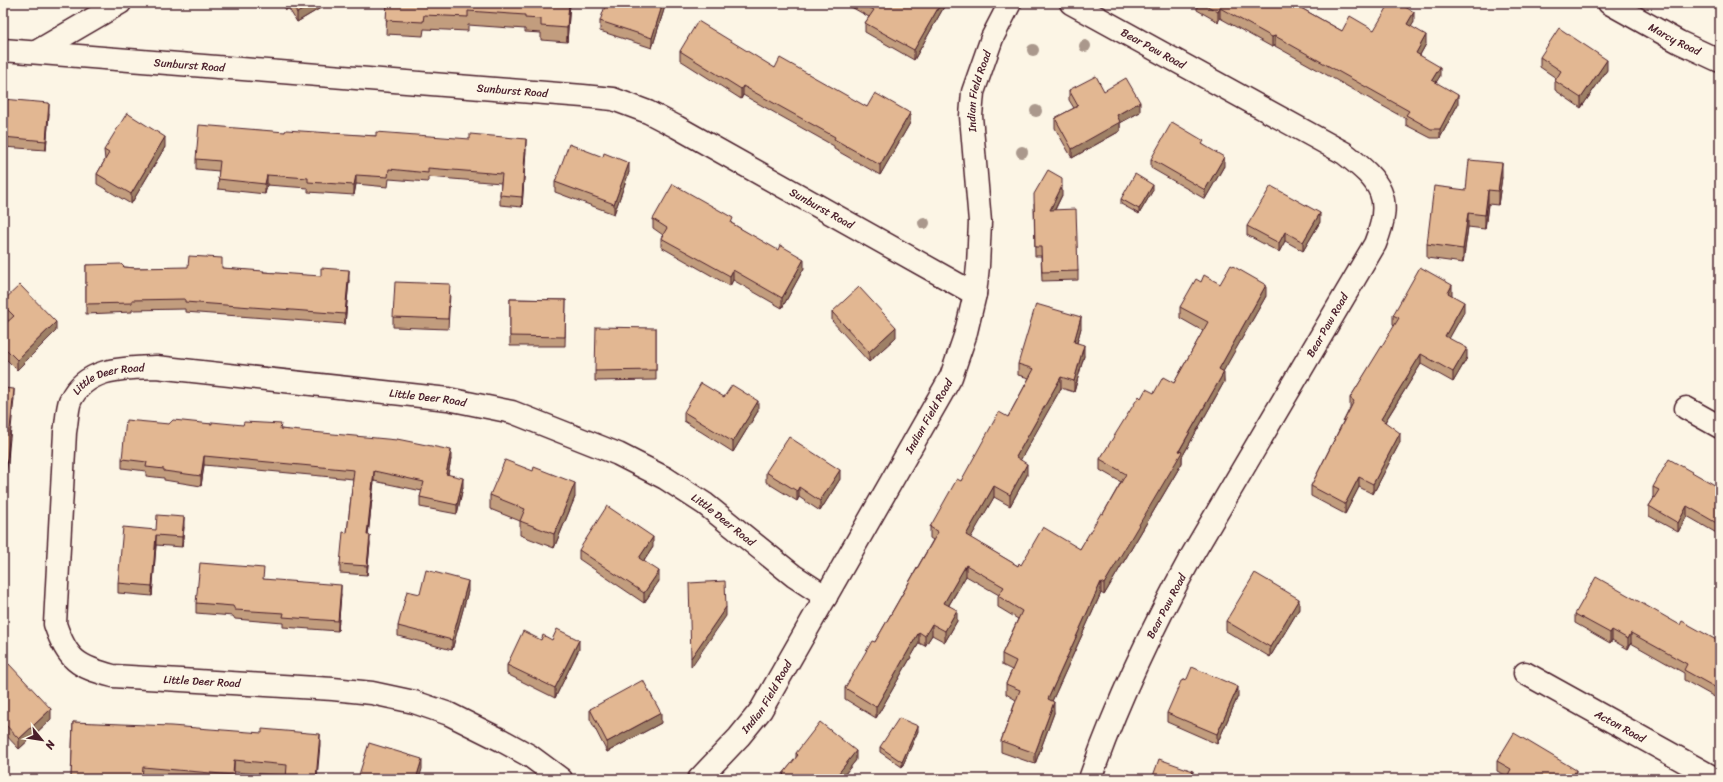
<svg xmlns="http://www.w3.org/2000/svg" width="1723" height="782" font-family="Sriracha,sans-serif">
	<style>
		.lines { fill: none; stroke-linecap: round; stroke-linejoin: round }
		.street-casing { stroke: #4a1f2b; stroke-width: 25 }
		.street { stroke: #fcf5e5; stroke-width: 22 }
		.tree { fill: #aa988c }
		.wall { fill: #c29d7e; stroke: #4a1f2b }
		.shaded-wall { fill: #9e8066; stroke: #4a1f2b }
		.building { fill: #e2b792; stroke: #4a1f2b }
		.labels { text-anchor: middle; stroke-width: 4; stroke-linejoin: round; paint-order: stroke }
		.street-label { font-size: 11px; fill: #4a1f2b; stroke: #fcf5e5 }
	</style>
	<rect width="100%" height="100%" fill="#fcf5e5"/>
	<filter id="ink" filterUnits="userSpaceOnUse"><feTurbulence type="fractalNoise" baseFrequency=".025" numOctaves="2"/><feDisplacementMap in="SourceGraphic" scale="8" xChannelSelector="R" yChannelSelector="G"/><feConvolveMatrix kernelMatrix="1 2 1 2 8 2 1 2 1" color-interpolation-filters="sRGB"/></filter>
	<g filter="url(#ink)">
		<g class="lines">
			<!-- street casing -->
			<g class="street-casing">
				<g id="street">
					<path id="s1" d="M1071,3L1344,153C1381,182 1394,197 1375,244L1191,557C1152,628 1117,702 1090,779"/>
					<path id="s2" d="M1609,3L1679,42L1720,61"/>
					<path id="s3" d="M3,50L583,96L613,99L648,112L677,127L975,294"/>
					<path d="M36,52L120,3"/>
					<path d="M1686,408L1720,427"/>
					<path id="s4" d="M1525,673L1716,779"/>
					<path id="s5" d="M561,779L530,756L501,740L449,714L414,702L372,693L333,689L113,676C78,667 67,660 55,624L65,432C67,422 67,410 70,401C86,367 124,368 156,367L448,399L512,412L618,454L665,478L705,504L794,576L826,597"/>
					<path id="s6" d="M699,779L739,737L761,710L951,377L965,336L975,294L978,266L980,222L971,116L973,92L992,38L1010,3"/>
				</g>
			</g>
			<!-- street -->
			<use href="#street" class="street"/>
		</g>
		<!-- trees -->
		<g class="tree">
			<circle cx="1085" cy="46" r="6"/>
			<circle cx="1033" cy="50" r="6"/>
			<circle cx="1036" cy="111" r="6"/>
			<circle cx="1022" cy="152" r="6"/>
			<circle cx="924" cy="223" r="6"/>
		</g>
		<!-- wall -->
		<path class="wall" d="M282,3H329L297,22L289,9L286,10Z
			M387,3H570L567,42L541,40V33L525,32V29L468,25V31L424,29L423,36L386,34Z
			M666,3L652,48L600,31V21Z
			M846,3H945V5L914,60L865,32V23L869,17L846,4Z
			M1197,3H1292L1342,31L1374,30L1414,22L1411,26L1426,44L1420,55L1440,76L1436,82L1458,104L1440,138H1431L1406,125V119L1275,46L1272,47L1220,18L1218,22L1197,10Z
			M680,51L775,68L867,107L910,123L880,175L834,149V146L743,95L741,99L680,60Z
			M1540,57L1607,70L1581,108L1555,90V81L1556,78L1540,67Z
			M1069,90L1104,91L1140,112L1120,123V131L1072,158L1055,128V118L1074,108L1069,100Z
			M3,99L49,113L46,150L3,147Z
			M285,132L376,136L526,149L522,207L500,205V195L501,183L428,177V182L389,179L388,187L356,184L354,195L308,192V188L267,185L265,194L218,189L219,171L196,169V159Z
			M1204,145L1224,166L1205,199L1151,168V159Z
			M165,147L131,204L97,184V174L105,160L104,150Z
			M629,172L614,214L555,192V182Z
			M1502,177L1498,205L1488,204L1485,229L1468,227L1463,263L1427,258V244L1466,190Z
			M1153,190L1139,214L1121,204V199Z
			M1062,195L1055,210L1078,271V280L1042,281L1041,256H1035L1034,203Z
			M653,219L733,224L804,268L782,308L733,280L730,286L661,247V238L663,235L653,228Z
			M1320,222L1303,251L1285,241L1279,252L1247,235V226Z
			M86,265L124,267L135,268H222L264,272L349,280L345,324L185,312V309L132,310V312L86,314Z
			M1201,282L1220,284L1266,296L1223,371L1224,382L1182,457V463L1104,595L1101,593L1052,701L1054,713L1035,764L1001,752V741L1016,700L1006,694V684L1012,670L1002,665V654L1018,619L998,607V596L999,595L966,576L949,605L957,621L945,642L932,635L925,646L919,643L876,718L845,699V688L875,642L933,540L930,538V527L961,481L1008,417L1029,378L1018,375V364L1081,328L1077,343L1084,356L1074,392L1061,388L1020,460L1027,475L1010,506L994,497L970,538L1018,566L1080,549L1103,514L1121,482L1100,470V459L1141,398L1154,393L1174,383L1203,331L1180,318V307Z
			M450,294L448,329L393,327V317Z
			M1451,295L1464,312L1449,338L1467,358L1453,382L1421,364L1385,422L1400,442L1373,494L1359,487L1345,514L1311,496V486L1350,408V398L1395,326L1393,324V315L1452,295Z
			M510,299L566,300L565,346H510Z
			M3,301L56,331L17,370L3,356V326L9,321L3,315Z
			M832,312L896,337L869,362L832,321Z
			M656,328V380L595,381V371Z
			M724,397L758,411L733,452L684,421V412Z
			M169,424H212L281,429L451,459L448,475L463,487L457,514L420,507V497L422,491L374,481L368,535L370,544L367,575L340,573V564L347,533L353,479L204,465L201,486L164,480V478L146,476V471L122,468V459Z
			M766,472L840,479L820,511L799,497L797,501L766,482Z
			M1653,487L1720,488V535L1687,516L1678,532L1649,516V506L1654,498L1653,497Z
			M490,495L575,497L554,548L520,535V521L490,509Z
			M184,527L182,547L156,545L152,596L118,593V583L156,530Z
			M653,547L644,561L659,581L644,603L579,559V550Z
			M263,579L341,594L338,631L283,627V623L235,619L233,616L196,613V603Z
			M468,591L452,650L398,636V626L420,594Z
			M1299,609L1270,657L1226,631V621Z
			M1575,614L1680,625L1720,642V700L1684,680V673L1631,643L1628,649L1612,640L1610,643L1575,623Z
			M541,640L579,649L555,698L507,674V665Z
			M3,670L51,719L19,749L3,732Z
			M1238,696L1217,744L1167,722V713Z
			M590,709L661,723L607,752L590,719Z
			M73,722L320,745L286,776L234,772V779H71Z
			M918,731L902,767L880,752V747Z
			M796,753L856,760L841,779H783V774L796,758Z
			M1497,761L1576,779L1507,776L1497,771Z"/>
		<!-- shaded-wall -->
		<path class="shaded-wall" d="M286,3H289V9L286,10Z
			M314,3H329L297,22V13Z
			M569,3H570L567,42V28Z
			M663,3H666L652,48V38Z
			M941,3H945V5L914,60V50Z
			M1220,8V18L1218,22V12Z
			M1414,12V22L1407,34V24Z
			M1426,35V44L1416,62V53Z
			M1275,36V46L1272,47V37Z
			M1607,60V70L1581,108V98Z
			M1440,67V76L1432,89V80Z
			M743,86V95L741,99V89Z
			M1458,95V104L1440,138V129Z
			M1140,102V112L1120,123V131L1072,158V149L1117,115Z
			M49,103V113L46,150V141Z
			M910,113V123L880,175V165Z
			M165,137V147L131,204V194Z
			M526,139V149L522,207V197Z
			M1224,157V166L1205,199V190Z
			M629,163V172L614,214V204Z
			M1502,163V177L1498,205V191Z
			M267,175V185L265,194V184Z
			M356,175V184L354,195V185Z
			M1153,185V190L1139,214V209Z
			M1062,186V195L1050,219V210Z
			M1488,190V204L1485,229V215Z
			M1320,213V222L1303,251V242Z
			M1468,213V227L1463,263V249Z
			M1285,232V241L1279,252V243Z
			M804,259V268L782,308V298Z
			M349,270V280L345,324V314Z
			M733,270V280L730,286V276Z
			M1266,285V296L1219,379V369Z
			M1452,285V295L1448,303V293Z
			M1464,302V312L1445,346V336Z
			M1081,317V328L1074,353V342Z
			M56,322V331L17,370V360Z
			M896,327V337L869,362V352Z
			M1084,345V356L1074,392V381Z
			M1467,348V358L1453,382V372Z
			M1421,354V364L1381,428V419Z
			M1224,372V382L1182,457V463L1104,595V584Z
			M1061,377V388L1016,468V457Z
			M14,389V399L5,488L3,530L5,479Z
			M758,401V411L733,452V442Z
			M1400,433V442L1373,494V484Z
			M451,450V459L446,484V474Z
			M204,456V465L201,486V476Z
			M1027,464V475L1010,506V495Z
			M840,470V479L820,511V501Z
			M374,471V481L367,544V535Z
			M1359,477V487L1345,514V504Z
			M463,478V487L457,514V505Z
			M575,483V497L554,548V534Z
			M994,486V497L966,546V535Z
			M799,487V497L797,501V491Z
			M1687,506V516L1678,532V523Z
			M184,517V527L182,547V537Z
			M156,535V545L152,596V586Z
			M370,535V544L367,575V566Z
			M653,537V547L639,568V558Z
			M966,565V576L944,613V603Z
			M659,571V581L644,603V593Z
			M468,581V591L452,650V640Z
			M1101,582V593L1048,710V699Z
			M341,585V594L338,631V621Z
			M1299,599V609L1270,657V647Z
			M726,607V616L691,667V658Z
			M957,610V621L945,642V631Z
			M932,624V635L925,646V636Z
			M1612,630V640L1610,643V633Z
			M919,632V643L876,718V707Z
			M1631,633V643L1628,649V639Z
			M579,640V649L555,698V688Z
			M1238,687V696L1217,744V734Z
			M1054,702V713L1035,764V753Z
			M51,709V719L19,749V739Z
			M661,713V723L607,752V742Z
			M918,726V731L902,767V762Z
			M320,734V745L317,779H316Z
			M856,751V760L841,779H834Z
			M422,759V769L419,779H416Z
			M234,760V779H233Z
			M1576,770V779H1571Z
			M1193,771V779H1190Z"/>
		<!-- building -->
		<path class="building" d="M291,3H314L297,13Z
			M387,3H569L567,28L541,26V19L525,18V15L468,11V17L424,15L423,22L386,20Z
			M606,3H663L652,38L600,21Z
			M861,3H941L914,50L865,23L874,10Z
			M1202,3H1292L1342,31L1350,16L1374,30L1390,3H1398L1414,12L1407,24L1426,35L1416,53L1440,67L1432,80L1458,95L1440,129H1431L1406,115L1409,111L1275,36L1272,37L1220,8L1218,12Z
			M698,21L775,68L780,58L867,107L875,93L910,113L880,165L834,139L835,137L743,86L741,89L680,51Z
			M1559,28L1607,60L1581,98L1555,81L1561,71L1540,57Z
			M1096,76L1104,91L1126,78L1140,102L1117,115L1120,122L1072,149L1055,118L1078,106L1069,90Z
			M3,99L49,103L46,141L3,137Z
			M127,113L165,137L131,194L97,174L109,153L104,150Z
			M1172,122L1204,141L1202,144L1224,157L1205,190L1151,159Z
			M199,125L285,132L286,130L376,136V132L470,139V134L526,139L522,197L500,195L502,174L428,168V173L389,169L388,177L356,175L354,185L308,182V178L267,175L265,184L218,179L220,161L196,159Z
			M569,144L603,157L604,153L629,163L614,204L555,182Z
			M1469,160L1502,163L1498,191L1488,190L1485,215L1468,213L1463,249L1427,244L1434,186L1466,190Z
			M1048,170L1062,178V186L1050,210L1076,209L1078,271L1042,272L1041,247H1035L1034,194Z
			M1135,174L1153,185L1139,209L1121,199Z
			M673,184L733,218L731,223L778,250L780,245L804,259L782,298L733,270L730,276L661,238L667,228L653,219Z
			M1271,186L1320,213L1303,242L1285,232L1279,243L1247,226Z
			M189,256L222,258V268L264,271L263,272L321,276V268L349,270L345,314L185,302V299L132,300V303L86,304V265L121,264L124,267L135,268L188,267Z
			M1231,265L1266,285L1219,369L1224,372L1179,451L1182,452L1104,584L1101,582L1048,699L1054,702L1035,753L1001,741L1020,690L1006,684L1016,661L1002,654L1022,611L998,596L1004,587L966,565L944,603L957,610L945,631L932,624L925,636L919,632L876,707L845,688L872,641L875,642L938,532L930,527L957,479L961,481L999,412L1008,417L1034,369L1018,364L1036,304L1081,317L1074,342L1084,345L1074,381L1061,377L1016,457L1027,464L1010,495L994,486L966,535L1018,566L1019,563L1021,565L1043,527L1080,549L1101,513L1103,514L1126,474L1100,459L1139,396L1141,398L1146,389L1154,393L1163,377L1174,383L1208,322L1180,307L1196,279L1201,282L1204,275L1220,284Z
			M1420,267L1452,285L1448,293L1464,302L1445,336L1467,348L1453,372L1421,354L1381,419L1400,433L1373,484L1359,477L1345,504L1311,486L1354,401L1350,398L1399,318L1393,315Z
			M395,282L450,284L448,319L393,317Z
			M20,285L56,322L17,360L3,346V326L14,316L3,305V301Z
			M859,287L896,327L869,352L832,312Z
			M510,299L566,300L565,337L510,336Z
			M596,327L656,328V370L595,371Z
			M701,383L724,397L732,385L758,401L733,442L684,412Z
			M3,388L14,389L5,479L3,520Z
			M126,420L169,424L173,420L212,424V422L243,425L244,422L281,424L280,429L397,440V439L451,450L446,474L463,478L457,505L420,497L424,482L374,471L367,535H370L367,566L340,564L343,532L347,533L354,470L204,456L201,476L164,471V469L146,467L147,462L122,459Z
			M789,437L840,470L820,501L799,487L797,491L766,472Z
			M1669,459L1720,488V525L1687,506L1678,523L1649,506L1659,490L1653,487Z
			M505,460L533,471L534,467L575,483L554,534L520,521L525,509L490,495Z
			M607,506L653,537L639,558L659,571L644,593L579,550Z
			M157,515L184,517L182,537L156,535L152,586L118,583L123,527L156,530Z
			M200,563L264,568L263,579L341,585L338,621L283,617L284,613L235,610L233,606L196,603Z
			M426,570L468,581L452,640L398,626L407,591L420,594Z
			M1255,573L1299,599L1270,647L1226,621Z
			M1596,577L1680,625L1682,621L1720,642V690L1684,670L1687,664L1631,633L1628,639L1612,630L1610,633L1575,614Z
			M725,581L726,607L691,658L689,583Z
			M557,629L579,640L555,688L507,665L523,631L541,640L543,635L552,640Z
			M9,664L51,709L19,739L3,722V670Z
			M1192,667L1238,687L1217,734L1167,713L1181,681L1187,679Z
			M643,680L661,713L607,742L590,709Z
			M899,718L918,726L902,762L880,747Z
			M73,722L171,726L262,733V729L320,734L316,779H286L287,765L234,760L233,775L143,767L142,779H104L92,778V779H71Z
			M820,722L856,751L834,779H788L783,774L798,755L796,753Z
			M1514,733L1576,770L1571,779H1506L1511,769L1497,761Z
			M369,743L422,759L416,779H362L358,778Z
			M1159,759L1193,771L1190,779H1152Z"/>
	</g>
	<g class="labels">
		<!-- street labels -->
		<g class="street-label">
			<text dy="4" stroke="none"><textPath href="#s2" startOffset="75">Marcy Road</textPath></text>
			<text dy="4" stroke="none"><textPath href="#s1" startOffset="94">Bear Paw Road</textPath></text>
			<text dy="4" stroke="none"><textPath href="#s3" startOffset="187">Sunburst Road</textPath></text>
			<text dy="4" stroke="none"><textPath href="#s3" startOffset="511">Sunburst Road</textPath></text>
			<text dy="4" stroke="none"><textPath href="#s6" startOffset="767">Indian Field Road</textPath></text>
			<text dy="4" stroke="none"><textPath href="#s3" startOffset="848">Sunburst Road</textPath></text>
			<text transform="translate(1327 325) rotate(-60)" y="4">Bear Paw Road</text>
			<text dy="4" stroke="none"><textPath href="#s5" startOffset="824">Little Deer Road</textPath></text>
			<text dy="4" stroke="none"><textPath href="#s5" startOffset="1148">Little Deer Road</textPath></text>
			<text dy="4" stroke="none"><textPath href="#s6" startOffset="431">Indian Field Road</textPath></text>
			<text dy="4" stroke="none"><textPath href="#s5" startOffset="1472">Little Deer Road</textPath></text>
			<text transform="translate(1166 606) rotate(-62)" y="4">Bear Paw Road</text>
			<text transform="translate(202 681) rotate(3)" y="4">Little Deer Road</text>
			<text dy="4" stroke="none"><textPath href="#s6" startOffset="107">Indian Field Road</textPath></text>
			<text dy="4" stroke="none"><textPath href="#s4" startOffset="109">Acton Road</textPath></text>
		</g>
	</g>
	<!-- margin -->
	<rect width="1723" height="782" fill="none" stroke="#fcf5e5" stroke-width="16"/>
	<rect x="8" y="8" width="1707" height="766" fill="none" stroke="#4a1f2b" stroke-width="1.5" filter="url(#ink)"/>
	<!-- north arrow -->
	<g transform="translate(42 740) rotate(120)" stroke="#fcf5e5" stroke-width="3" paint-order="stroke">
	<path d="M0-3L7 15L0 10L-7 15Z" fill="#4a1f2b"/>
	<text y="-6" font-size="11" font-weight="bold" text-anchor="middle" fill="#4a1f2b">N</text>
	</g>
</svg>
